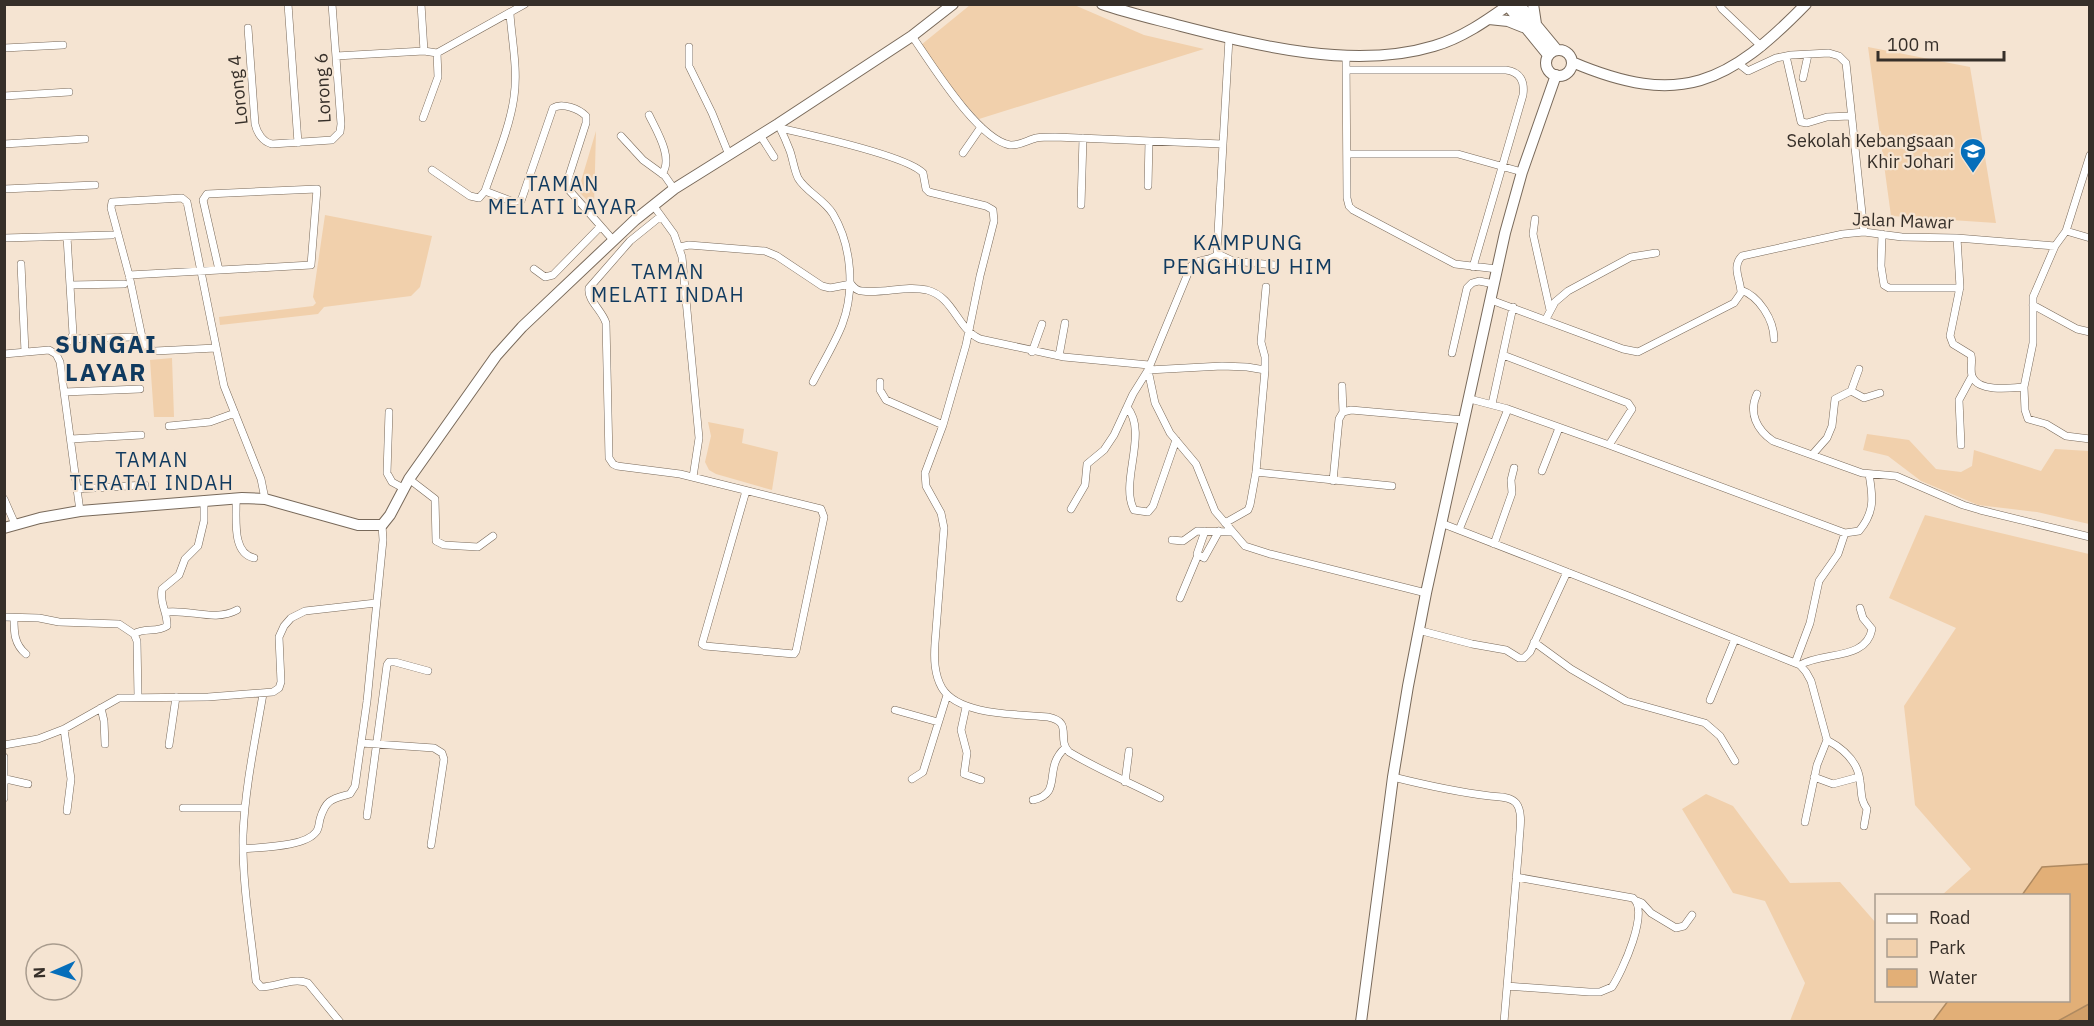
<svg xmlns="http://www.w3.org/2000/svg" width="2094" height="1026" font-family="'IBM Plex Sans',sans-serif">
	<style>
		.green { fill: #f1d0ac }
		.forest { fill: #d2a069 }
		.water { fill: #e2af77; stroke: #ae8960; stroke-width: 1.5 }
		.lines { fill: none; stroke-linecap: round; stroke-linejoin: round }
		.street-casing { stroke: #78695a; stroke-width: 8 }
		.secondary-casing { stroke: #78695a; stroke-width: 12 }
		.street { stroke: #fff; stroke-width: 7 }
		.secondary { stroke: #fff; stroke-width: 10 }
		.labels { text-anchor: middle; stroke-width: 4.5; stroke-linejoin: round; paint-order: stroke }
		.street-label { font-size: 18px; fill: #362f29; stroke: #f5e4d2 }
		.poi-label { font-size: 18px; fill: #362f29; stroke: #f5e4d2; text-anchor: end }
		.neighbourhood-label { font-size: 20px; letter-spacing: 1.5px; fill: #103a5f; stroke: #f5e4d2 }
		.quarter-label { font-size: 21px; letter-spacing: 1.5px; fill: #103a5f; stroke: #f5e4d2 }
		.district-label { font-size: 24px; font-weight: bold; letter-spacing: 1.5px; fill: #103a5f; stroke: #f5e4d2 }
	</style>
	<rect width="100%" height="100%" fill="#f5e4d2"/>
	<!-- green -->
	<path class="green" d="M1072,4L1144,35L1204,49L979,119L951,88L921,45L970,5Z
		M1868,47L1970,67L1996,223L1891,216Z
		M596,131L594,207L578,191Z
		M325,215L432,236L420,287L411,296L324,307L318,314L220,325L219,317L313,306L316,303L313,297Z
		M172,358L174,417H154L150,360Z
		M708,422L744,429L742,443L778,452L772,490L716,474L709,470L705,462L711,436Z
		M1867,434L1909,440L1936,469L1961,472L1972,466L1974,450L2041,471L2055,449L2089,451V524L2037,512L1978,505L1921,481L1888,456L1863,450Z
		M1925,515L2089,554V864L2042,867L2022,895H1942L1971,869L1915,805L1904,706L1956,628L1889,598Z
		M1706,794L1733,806L1790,883L1840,882L1876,923V1000L1948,1001L1933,1021H1790L1805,983L1765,901L1733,893L1682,809Z"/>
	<!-- forest -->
	<path class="forest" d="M2089,986V1021L2037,1022Z"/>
	<!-- water -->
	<path class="water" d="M2089,864V1004L2058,1021H1933L1948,1001L2068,1000V896L2022,895L2042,867Z"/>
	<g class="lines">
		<!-- street casing -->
		<g class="street-casing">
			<path id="street" d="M288,4L298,143
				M421,4L424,51
				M1719,4L1722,9L1762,47
				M248,28L255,124C257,133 263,142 272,144L332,140L340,132L341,124L332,4
				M912,36C931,63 977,139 1010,145C1019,146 1028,140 1036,138C1042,137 1049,137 1055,137L1222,144
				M1229,38L1217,250L1218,254L1233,261L1275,265
				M689,47V66L712,113L729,155
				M4,48L63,45
				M1346,55L1347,198L1349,206L1353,210L1455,264L1497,269
				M336,56L424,51L437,53L525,4
				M1786,56L1801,122L1807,123L1827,117L1850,116
				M1739,64L1748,71L1776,58L1791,55L1829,53L1839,56L1846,63L1864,232
				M1346,70H1506C1520,72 1525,81 1523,95L1473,267
				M1803,78L1808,55
				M4,96L69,92
				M649,115C656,130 674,158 662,174
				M423,118L438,77L437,53
				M779,126C783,134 787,143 790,151C793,160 794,169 798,178C806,192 824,199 833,214C852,246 855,291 842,325C834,345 822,364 813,382
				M780,128C807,134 908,156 923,173L926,189L929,192L986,206L993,210L994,221L980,276L966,345L943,425L925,473L926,486L941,513L944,528L935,643C934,658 934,674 942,688C959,716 1019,714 1048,717C1074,722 1056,739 1069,752C1099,770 1129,782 1160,798
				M760,135L774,157
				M621,136L643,160L665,176L674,189
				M4,144L85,139
				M963,153L981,127
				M1347,154H1458L1522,172
				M432,170L470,196L479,198L485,191C495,162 510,127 514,97C518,70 512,41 510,14
				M1148,186L1149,141
				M4,189L95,185
				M485,191L511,201H521L553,108C562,102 579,109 586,116V123L568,179L569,190L613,240
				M653,205L674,234L682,257L699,438L693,477
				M1081,205L1083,138
				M661,216L630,241L589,288C587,300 602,310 606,323L609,458L613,464L617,466L680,474L821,509L824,517L796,651L794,654L705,646L702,644L746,491
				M1535,219L1533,234L1550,310
				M2066,231L2090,238
				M1882,234L1881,266L1884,285L1889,288H1960
				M4,238L112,235
				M1957,238L1960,287L1950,336L1953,344L1971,355C1973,362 1969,372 1973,378C1980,392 2011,388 2024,387
				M2055,246L2033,297V343L2024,387L2025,410L2028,419L2046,424L2066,436L2090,439
				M680,247L689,245L765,251L777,256L822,286L830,288L851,284
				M21,264L25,352
				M534,269L545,277L553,275L600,227
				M129,275L311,265L317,189L207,194L203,200L219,270
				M851,284C854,288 857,291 862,291C884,294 905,285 927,290C954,297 957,329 980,339L1064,357L1149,365
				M70,285L124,284
				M1741,290C1759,296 1774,320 1774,339
				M1491,300L1623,349L1638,352L1734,303L1741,293C1741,280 1731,267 1742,256L1843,234L1864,232L1902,237L1957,238L2055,246L2066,231L2090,155
				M2033,305L2077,329L2090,332
				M1546,319L1555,302L1568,291L1631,257L1656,253
				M71,339L132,337
				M216,348L155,351L148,349L142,337L129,275L111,208L112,202L182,198L187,202L224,386L261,479L265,499
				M1032,352L1042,324
				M1452,353L1467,288L1472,283L1479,281L1494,284
				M4,354L49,350L56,354
				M56,354L60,362L80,511
				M56,354L71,339L73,334L67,237
				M1503,355L1628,403L1632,409L1609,445
				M1059,356L1065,323
				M1148,370L1155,403L1170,433L1196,464L1215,511L1245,546L1270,554L1426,593
				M1148,370L1222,366L1247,367L1265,370L1256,472L1250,505L1248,510L1225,523
				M1265,370V357L1261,342L1266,287
				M880,382V390L886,400L943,425
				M1851,391L1864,398L1880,393
				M64,392L140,389
				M1757,394C1748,413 1757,430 1773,441L1862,473L1896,476L1963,505L1980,510L2090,537
				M1470,399L1508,409L1609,445L1845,533L1859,531C1875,512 1873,497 1869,474
				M1492,404L1513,307
				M1127,407C1149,433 1119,482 1134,510L1148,512L1153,506L1176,440
				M389,412L387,473L392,482L403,488
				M1343,412L1351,410L1464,420
				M169,426L210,422L235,413
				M71,439L141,435
				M1961,445L1959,400L1972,376
				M1812,455L1827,438L1832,426L1835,399L1851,391L1859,369
				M1542,471L1559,428
				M1256,472L1392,486
				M409,479L435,499L436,541L444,545L478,547L493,536
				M1333,481L1339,419L1343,412L1342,386
				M78,489L145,485
				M236,498C237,517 231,553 254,558
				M4,499L15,524
				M1071,509L1085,485L1087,464L1104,450L1114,435L1133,394L1148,370L1191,266C1198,258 1210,262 1218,254
				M1441,523L1631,597L1800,665L1806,672L1811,681L1827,740L1817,765L1805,822
				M1459,530L1508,409
				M1205,531L1197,554L1204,558L1219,531
				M1172,540L1183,541L1197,531L1231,532
				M1494,544L1512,493L1511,480L1514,468
				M1180,598L1198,555
				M166,612C190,609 215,622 237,610
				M4,617L39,618L59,622L119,624L134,634L137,641L138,697
				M14,618C14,632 14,644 26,654
				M1418,630L1472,644L1506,650L1519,658H1524L1530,652L1567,572
				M134,634C144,627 157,633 167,626C168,613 159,603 162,589L179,575L185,559L198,546L204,521V500
				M1534,642L1571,669L1626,701L1705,723L1720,736L1735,761
				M1795,663L1810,623L1819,581L1838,554L1845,533
				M1800,665C1824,651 1866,661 1872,629L1863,618L1860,608
				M263,694C255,741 245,788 243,835C242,884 251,933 256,981L261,987C276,987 293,977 308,983L340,1022
				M1710,700L1735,639
				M966,707L961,730L967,753L964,774L981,780
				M101,708L104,721L105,744
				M895,710L938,722
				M64,729L71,779L67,811
				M1827,740C1844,749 1858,761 1860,781C1862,793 1860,799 1867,809L1864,826
				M361,743L434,748L442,753L444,759L431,845
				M4,745L38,739L64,729L119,698L208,697L273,692L279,688L281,682L279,637L284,626L291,618L305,611L376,603
				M169,745L176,697
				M4,757V798
				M1393,777C1425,785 1457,792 1490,796C1498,797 1510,796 1516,803C1524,813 1519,833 1519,845L1504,1022
				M1814,777L1833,784L1859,777
				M6,779L28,784
				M912,779L923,772L947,695
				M1125,782L1129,751
				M1033,800C1064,793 1042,769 1065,748
				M183,808H245
				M367,816L387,665L389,662H395L428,671
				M243,849C261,847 305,847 316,832C319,829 319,823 320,819C326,799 332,799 350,794L355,786L367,701L383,540L382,525
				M1637,901L1642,903L1651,913L1676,928L1684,926L1692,915
				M1507,986L1589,992H1600L1612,987C1622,972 1650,911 1633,898L1516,877"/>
		</g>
		<!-- secondary casing -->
		<g class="secondary-casing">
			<path id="secondary" d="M1102,4C1128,13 1155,19 1181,26C1259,46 1355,70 1434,46C1462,38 1486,21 1510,4
				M1519,4L1557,50
				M1533,4L1536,24
				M1508,6L1548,55
				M1489,19L1508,21L1523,27
				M1546 63a13 13 0 1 1 26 0a13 13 0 1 1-26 0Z
				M1572,62C1680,108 1728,84 1806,4
				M4,528L40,518L80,511L242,498L265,499L358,525H382L390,515L409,479L496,356L522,327L635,220L674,189L778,124L912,36L953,4
				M1361,1022L1393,777L1408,686L1426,593L1505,233L1522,172L1556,75"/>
		</g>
		<!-- street -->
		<use href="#street" class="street"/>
		<!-- secondary -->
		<use href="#secondary" class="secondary"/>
	</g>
	<!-- icons -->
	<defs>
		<g id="school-pin" transform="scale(1.35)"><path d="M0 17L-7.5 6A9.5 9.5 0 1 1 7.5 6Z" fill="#066eba" stroke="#f5e4d2"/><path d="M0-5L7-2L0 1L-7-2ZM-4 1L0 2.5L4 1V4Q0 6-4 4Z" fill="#fff"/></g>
	</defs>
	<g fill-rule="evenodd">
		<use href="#school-pin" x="1973" y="151"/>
	</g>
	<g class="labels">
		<!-- street labels -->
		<g class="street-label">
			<text transform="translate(323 88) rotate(-93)" y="6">Lorong 6</text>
			<text transform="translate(238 90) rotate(-96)" y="6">Lorong 4</text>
			<text transform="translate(1903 221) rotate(2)" y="6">Jalan Mawar</text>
		</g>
		<!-- poi labels -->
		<g class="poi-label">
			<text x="1954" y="147">Sekolah Kebangsaan<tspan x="1954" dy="21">Khir Johari</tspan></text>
		</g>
		<!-- neighbourhood labels -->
		<g class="neighbourhood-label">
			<text x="563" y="191">TAMAN<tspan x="563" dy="23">MELATI LAYAR</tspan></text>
			<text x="668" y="279">TAMAN<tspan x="668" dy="23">MELATI INDAH</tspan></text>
			<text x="152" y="467">TAMAN<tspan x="152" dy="23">TERATAI INDAH</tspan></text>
		</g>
		<!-- quarter labels -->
		<g class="quarter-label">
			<text x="1248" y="250">KAMPUNG<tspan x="1248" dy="24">PENGHULU HIM</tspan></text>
		</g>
		<!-- district labels -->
		<g class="district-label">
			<text x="106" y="353">SUNGAI<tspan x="106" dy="28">LAYAR</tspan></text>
		</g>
	</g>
	<!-- border -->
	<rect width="2094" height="1026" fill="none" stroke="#362f29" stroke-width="12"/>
	<!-- legend -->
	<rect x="1875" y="894" width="195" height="108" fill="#f5e4d2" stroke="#a99c8e" stroke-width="1.5"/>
	<rect x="1887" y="914" width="30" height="9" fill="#ffffff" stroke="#a99c8e" stroke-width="1.5"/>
	<text x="1929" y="924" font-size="18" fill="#362f29">Road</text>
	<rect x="1887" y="939" width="30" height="18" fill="#f1d0ac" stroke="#a99c8e" stroke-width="1.5"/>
	<text x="1929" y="954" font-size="18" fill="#362f29">Park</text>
	<rect x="1887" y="969" width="30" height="18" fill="#e2af77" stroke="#a99c8e" stroke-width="1.5"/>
	<text x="1929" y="984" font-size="18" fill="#362f29">Water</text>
	<!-- north arrow -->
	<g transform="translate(54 972) rotate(267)"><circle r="28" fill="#f5e4d2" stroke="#a99c8e" stroke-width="1.5"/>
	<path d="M0-4.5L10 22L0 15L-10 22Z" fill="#066eba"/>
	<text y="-9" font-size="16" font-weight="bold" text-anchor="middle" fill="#362f29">N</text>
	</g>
	<!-- scale -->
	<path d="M1878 51v9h126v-9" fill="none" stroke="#362f29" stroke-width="3"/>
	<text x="1887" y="51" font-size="18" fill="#362f29" stroke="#f5e4d2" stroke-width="4.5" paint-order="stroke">100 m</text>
</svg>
